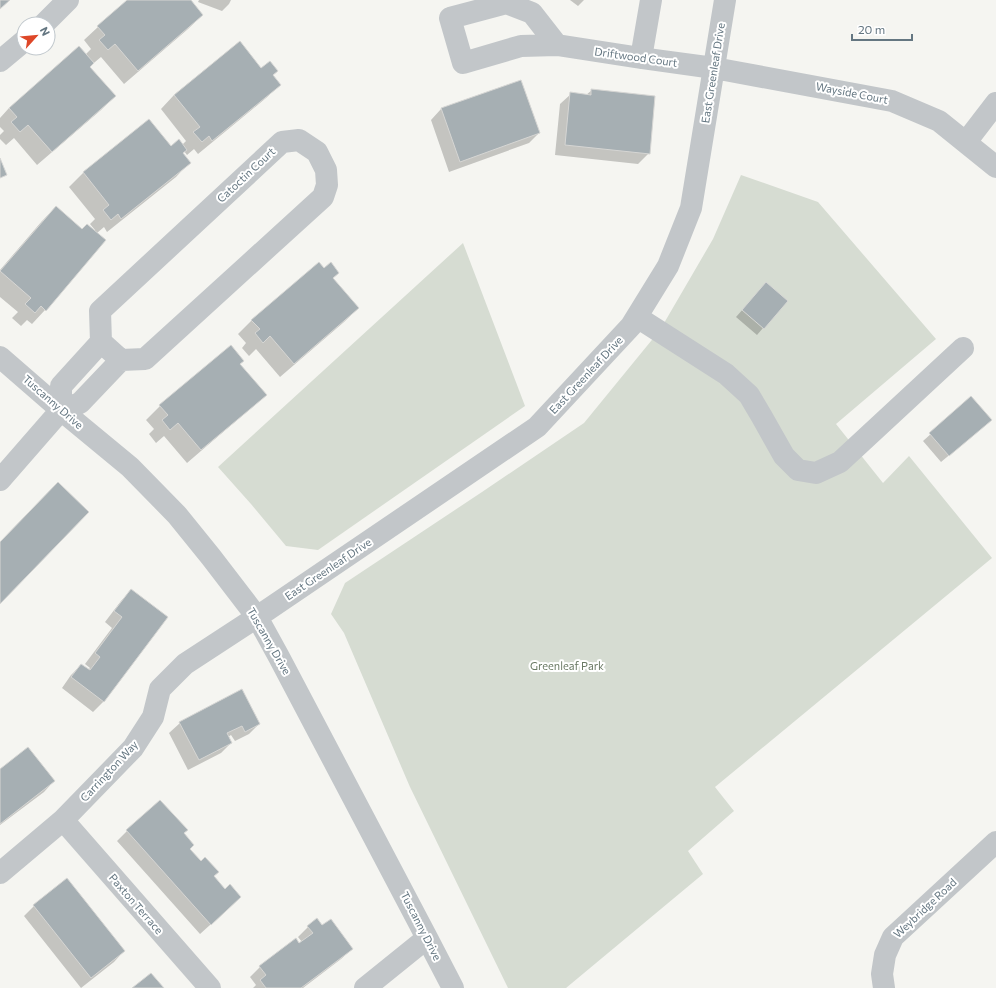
<svg xmlns="http://www.w3.org/2000/svg" width="996" height="988" font-family="Commissioner,sans-serif">
	<style>
		.green { fill: #d6dcd2 }
		.shadow { fill: #0003 }
		.building { fill: #a6afb3; stroke: #d6d6d4 }
		.lines { fill: none; stroke-linecap: round; stroke-linejoin: round }
		.minor { stroke: #c2c6c9; stroke-width: 22 }
		.labels { text-anchor: middle; stroke-width: 4; stroke-linejoin: round; paint-order: stroke }
		.street-label { font-size: 11px; fill: #647681; stroke: #fff }
		.park-label { font-size: 11px; fill: #697963; stroke: #fff }
	</style>
	<rect width="100%" height="100%" fill="#f5f5f1"/>
	<!-- green -->
	<path class="green" d="M741,175L818,202L936,339L836,424L883,483L909,456L992,558L715,787L734,811L688,851L703,874L566,988H508L410,787L344,633L331,614L345,583L482,492L584,423L660,330L713,239Z
		M463,243L525,406L318,550L286,546L251,504L218,467Z"/>
	<!-- shadow -->
	<path class="shadow" d="M129,0H189L202,15L188,29L124,84L101,57L89,67L114,96L101,110L37,165L14,138L6,145L0,139V135L4,131L0,127V118L9,108L79,48L85,55L91,49L84,40L98,27Z
		M199,0H231L229,4L222,11L198,2Z
		M570,0H584L578,6Z
		M239,42L261,69L272,76L279,85L266,98L198,154L194,149L187,155L184,151L182,154L189,163L176,177L107,232L104,227L97,233L45,310L32,324L27,320L21,326L12,318L18,312L0,297V270L42,221L56,207L82,230L94,231L95,230L90,224L95,219L69,187L83,173L149,120L170,147L182,145L186,141L161,109L174,95Z
		M520,81L539,133L529,143L449,172L431,120L441,109Z
		M592,90L649,153L638,164L555,155L560,104L571,94L586,95Z
		M324,269L358,308L344,322L280,377L256,349L249,356L242,348L246,343L238,334L252,320Z
		M759,291L763,328L757,335L736,317Z
		M231,346L239,364L265,394L251,408L187,463L164,436L156,443L149,434L154,429L146,420L160,406Z
		M971,398L983,427L941,462L923,441Z
		M131,591L104,701L93,712L62,688L71,675L81,665L88,670L90,668L85,664L112,628L105,622L121,601Z
		M180,723L259,724L249,734L235,741L231,735L228,737L231,743L221,753L188,770L169,733Z
		M0,770L54,781L44,792L0,825Z
		M127,831L183,833L189,849L213,877L230,907L200,934L117,841Z
		M34,906L124,951L114,962L81,988L24,916Z
		M322,926L352,949L341,959L303,988H253L256,985L250,977L260,967L302,942L298,937L308,927Z"/>
	<!-- building -->
	<path class="building" d="M0,0H10L0,9Z
		M127,0H191L203,15L138,71L115,44L108,50L99,40L105,35L97,26Z
		M240,41L261,68L270,61L278,71L273,75L281,85L212,141L209,136L202,142L193,132L200,127L174,95Z
		M79,46L94,63L90,67L116,96L52,152L28,125L20,132L11,122L17,117L9,108Z
		M521,80L540,133L460,162L441,108Z
		M591,89L655,96L650,154L565,145L570,92L591,95Z
		M149,119L171,146L179,139L187,150L183,153L191,163L121,219L118,214L111,220L103,210L109,205L83,172Z
		M0,158L7,175L0,178Z
		M56,206L82,229L87,224L106,240L46,311L41,306L35,313L25,304L31,298L0,271Z
		M319,262L324,268L331,262L339,273L333,278L359,308L294,364L270,336L263,343L255,333L260,329L251,320Z
		M766,282L788,301L764,329L742,310Z
		M231,345L244,361L240,364L267,395L201,450L178,423L170,430L162,420L168,415L159,405Z
		M971,396L992,420L949,456L929,433Z
		M58,482L89,512L0,604V542Z
		M131,589L168,617L104,702L71,677L81,664L90,670L100,657L95,653L122,617L114,611Z
		M242,689L260,724L245,732L242,726L227,733L232,743L199,760L179,722Z
		M28,747L55,781L0,824V769Z
		M160,800L188,830L184,833L194,845L190,849L201,861L205,857L219,872L214,876L225,889L230,884L241,897L211,925L126,830Z
		M67,878L125,951L91,978L33,905Z
		M317,918L322,925L331,919L353,949L301,988H266L260,980L266,975L259,966L296,938L299,943L313,933L307,926Z
		M151,973L164,988H132Z"/>
	<g class="lines">
		<!-- minor -->
		<path class="minor" d="M506,3L532,13L557,45L521,46L463,63L450,18Z
			M44,24L68,0
			M557,45L641,58L714,68L892,101L939,121L996,167
			M641,58L651,0
			M0,61L24,41
			M966,142L996,103
			M637,317L726,374L749,395L762,417L784,456L798,470L816,473L840,462L963,348
			M0,357L61,410L130,467L177,515L211,557L257,617L279,657L427,938L453,988
			M61,410V386L101,342
			M0,480L61,410L80,403L121,360L145,359L323,197L327,185L326,170L317,152L299,140L282,142L100,311L101,342L121,360
			M63,820L210,988
			M0,873L63,820L133,748L153,717L160,689L185,664L257,617L537,427L631,326L668,266L691,208L725,0
			M365,988L427,938
			M884,988L882,974L885,955L893,937L996,842"/>
	</g>
	<g class="labels">
		<!-- street labels -->
		<g class="street-label">
			<text transform="translate(636 57) rotate(8)" y="4">Driftwood Court</text>
			<text transform="translate(713 73) rotate(-81)" y="4">East Greenleaf Drive</text>
			<text transform="translate(852 93) rotate(11)" y="4">Wayside Court</text>
			<text transform="translate(246 175) rotate(-43)" y="4">Catoctin Court</text>
			<text transform="translate(586 375) rotate(-47)" y="4">East Greenleaf Drive</text>
			<text transform="translate(53 402) rotate(41)" y="4">Tuscanny Drive</text>
			<text transform="translate(328 569) rotate(-34)" y="4">East Greenleaf Drive</text>
			<text transform="translate(269 641) rotate(60)" y="4">Tuscanny Drive</text>
			<text transform="translate(109 771) rotate(-47)" y="4">Carrington Way</text>
			<text transform="translate(136 904) rotate(49)" y="4">Paxton Terrace</text>
			<text transform="translate(925 908) rotate(-43)" y="4">Weybridge Road</text>
			<text transform="translate(421 926) rotate(63)" y="4">Tuscanny Drive</text>
		</g>
		<!-- park labels -->
		<g class="park-label">
			<text x="567" y="670">Greenleaf Park</text>
		</g>
	</g>
	<!-- north arrow -->
	<g transform="translate(36 36) rotate(63)"><circle r="19" fill="#ffffff" stroke="#c1c8cd"/>
	<path d="M0-3L7 15L0 10L-7 15Z" fill="#de4728"/>
	<text y="-6" font-size="11" font-weight="bold" text-anchor="middle" fill="#647681">N</text>
	</g>
	<!-- scale -->
	<path d="M852 34v6h60v-6" fill="none" stroke="#647681" stroke-width="2"/>
	<text x="858" y="34" font-size="12" fill="#647681" stroke="#ffffff" stroke-width="3" paint-order="stroke">20 m</text>
</svg>
